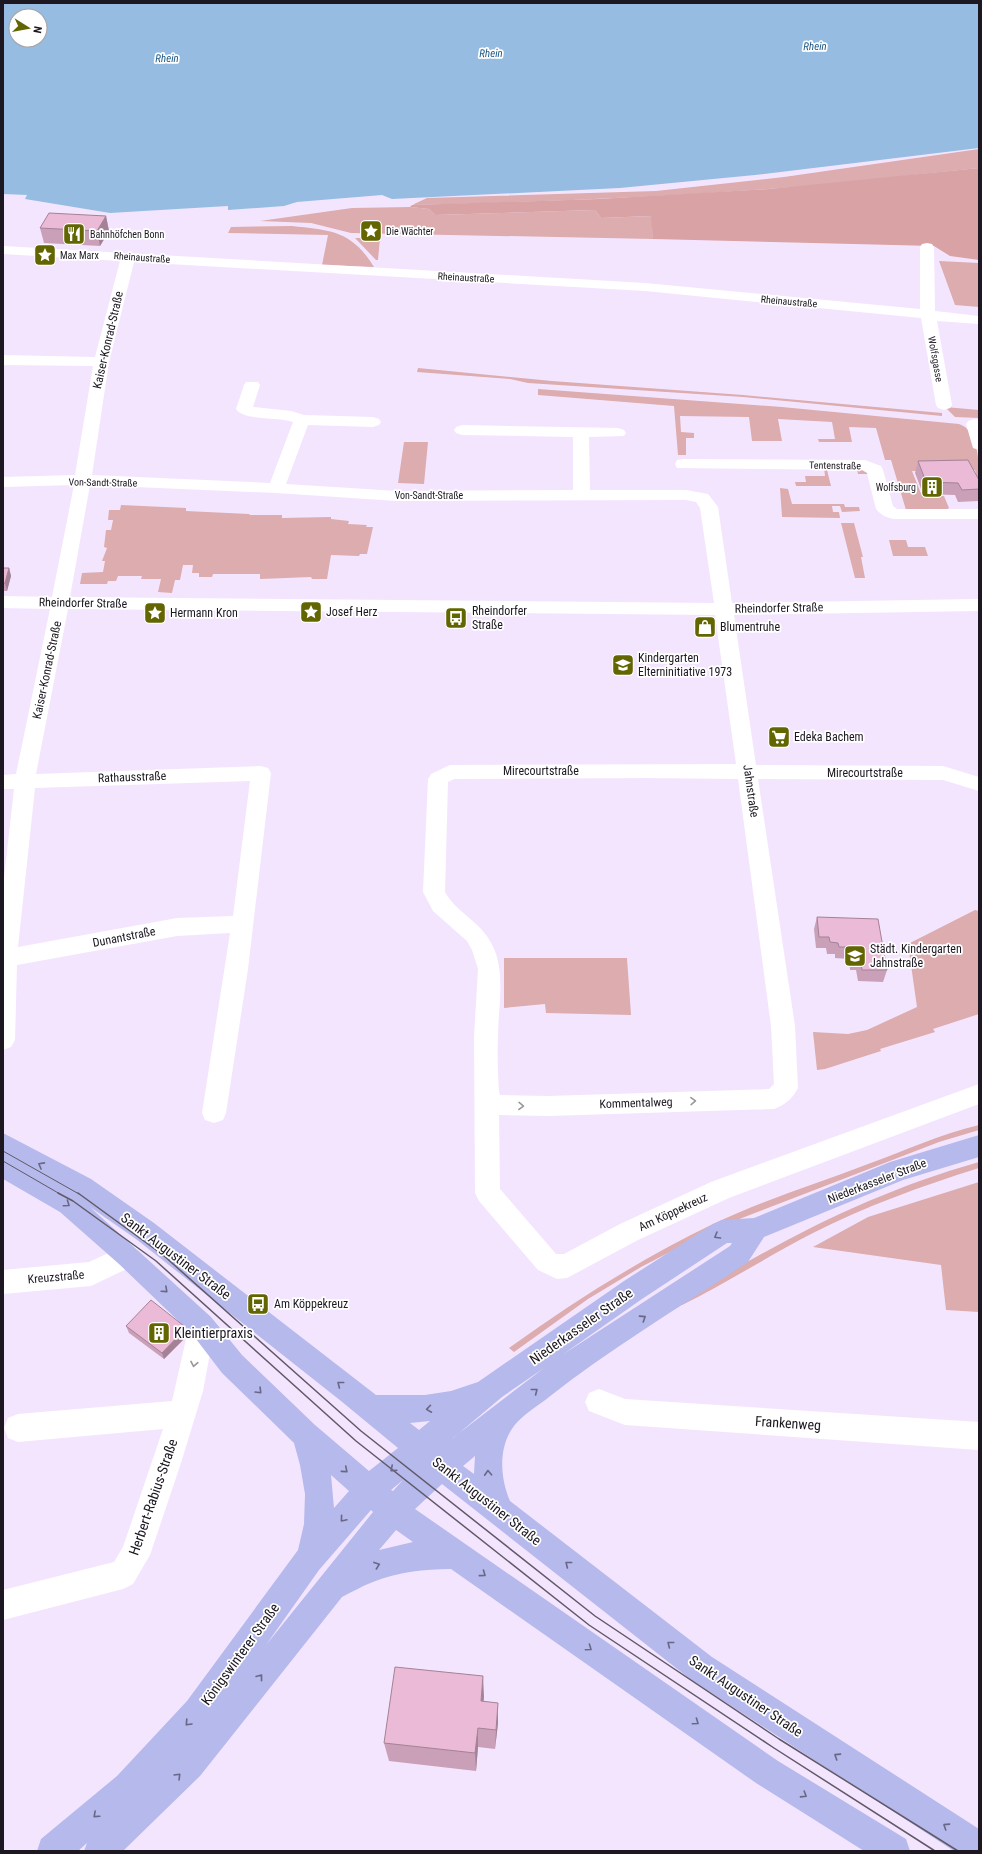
<svg xmlns="http://www.w3.org/2000/svg" width="982" height="1854" font-family="'Roboto Condensed',sans-serif">
	<style>
		.green { fill: #dcacae }
		.forest { fill: #d9a2a4 }
		.water { fill: #96bde1; fill-rule: evenodd }
		.lines { fill: none; stroke-linecap: round; stroke-linejoin: round }
		.minor { fill: #fff; fill-rule: evenodd }
		.major { fill: #b5b9eb; fill-rule: evenodd }
		.tram-far1 { stroke: #615967; stroke-width: 1 }
		.tram { stroke: #615967; stroke-width: 1.5 }
		.wall { fill: #caa0b8 }
		.shaded-wall { fill: #a48296 }
		.building { fill: #ebbad6; stroke: #a48296 }
		.oneway { stroke: #99979b }
		.oneway2 { stroke: #686886 }
		.labels { text-anchor: middle; stroke-width: 3.5; stroke-linejoin: round; paint-order: stroke }
		.far-poi-label { font-size: 10px; fill: #1c1720; stroke: #fff; text-anchor: start }
		.far-street-label { font-size: 10px; fill: #1c1720; stroke: #fff }
		.far-water-label { font-size: 11px; font-style: italic; fill: #1e5886; stroke: #fff }
		.street-label { font-size: 12px; fill: #1c1720; stroke: #fff }
		.poi-label { font-size: 12px; fill: #1c1720; stroke: #fff; text-anchor: start }
		.near-street-label { font-size: 14px; fill: #1c1720; stroke: #fff }
		.near-poi-label { font-size: 14px; fill: #1c1720; stroke: #fff; text-anchor: start }
	</style>
	<rect width="100%" height="100%" fill="#f4e5ff"/>
	<!-- green -->
	<path class="green" d="M979,149V168C909,175 839,184 768,189C650,198 531,202 412,205L427,198L656,191L784,177Z
		M410,207L429,209L435,215L595,210L601,218L652,216L653,239L351,233L311,223L260,221L352,208Z
		M292,226C331,230 352,231 374,267L322,265L328,235L228,233L231,227Z
		M355,238H380L378,260H376Z
		M939,261L979,263V307L955,305Z
		M418,368L552,381L743,395L942,413V416L743,397L528,383L510,379L417,372Z
		M538,389L782,407L959,424C978,430 979,461 979,478H977L975,470L912,471L922,496H944L949,508L946,510H906L891,460H885L876,428L849,427L852,442H819L818,439H835L832,422L778,419L782,441H752L749,417L680,416L681,432L694,433V438H686V455H678L674,406L538,395Z
		M945,407L979,410V418L955,417Z
		M404,442H428L424,484L398,483Z
		M824,467L861,468L870,474H858L857,469L827,470L831,486H796L795,482H806L805,476H825Z
		M780,488L788,489L792,504H844L845,507H859L860,511L842,512L840,506H832L833,512H839L840,518L782,517Z
		M121,505L186,508V511L249,514L250,515H282V518L331,517V519L349,521L348,524L367,525L366,527H373L367,554H360L359,556L331,555L327,579H312L311,577L260,579V574H213L212,577H199V573H192L193,565H183L180,580H175L172,593L158,592L161,579H141L142,576H118L116,581H108L107,584H80L82,573L103,572L105,561H102L107,548L104,547L106,530H111L113,520H108L109,510H120Z
		M841,523H854L863,557H861L865,578H855Z
		M889,540H906L908,547H925L928,556H893Z
		M975,910L979,911V1014L933,1029L935,1032L880,1049L881,1051L825,1069L817,1070L813,1032L848,1034L867,1030L917,1007L908,944Z
		M504,958H627L631,1015L546,1013L545,1004L504,1008Z
		M979,1125V1130L939,1142L716,1228L641,1267L588,1299L514,1352L509,1348C574,1301 641,1259 713,1224C763,1200 816,1184 868,1164C904,1151 941,1134 979,1125Z
		M979,1162V1168C922,1186 866,1206 813,1233C768,1256 727,1283 682,1305L681,1302C774,1243 872,1192 979,1162Z
		M979,1182V1312L946,1310L941,1265L813,1247L868,1217Z"/>
	<!-- forest -->
	<path class="forest" d="M979,168V260L950,256L934,246L653,239L651,216L601,218L595,210L435,215L429,209L410,207L412,205L598,199L769,189Z"/>
	<!-- water -->
	<path class="water" d="M3,3H979V148L755,175L620,188L392,199L382,195L297,202L284,206L228,210V206L110,213L25,199L27,195L3,194ZM16,16H40V40H16Z"/>
	<g class="lines">
		<!-- minor -->
		<path class="minor" d="M927,243L932,244L934,247L935,311L979,316V324L937,321L952,405L950,408L944,410L938,408L936,405L921,318L645,291L134,262L109,362L92,475L270,483L293,422C279,417 244,421 236,409L244,385L246,382H258L260,385L253,407L291,411L304,415L373,417L379,419L381,422L379,425L373,427L308,425L286,484L397,491L573,490V437L462,435L456,433L454,430L456,427L462,425L618,428L624,430L626,433L624,436L589,437L590,490H686L708,494L718,507L732,603L979,599V611L734,615L756,765L943,766L979,777V791L943,780L758,779L795,1026L798,1088C793,1098 785,1105 774,1109L548,1116L499,1115L500,1189L556,1254H564L620,1224L711,1182L979,1084V1104L729,1198L638,1240L567,1278L557,1279L538,1270L479,1201L475,1193L474,1037L478,969L472,950L467,941L433,911L423,892L428,779L431,774L450,765L736,764L715,615L68,609L36,774L261,766L268,768L271,773L248,969L226,1113L223,1120L214,1123L205,1120L202,1113L230,933L177,936L17,965L15,1040L11,1047L3,1050V887L14,789H3V775L16,774L50,609L3,608V596L52,597L74,485L3,487V477L75,475L93,366L3,365V355L95,357L120,261L3,254V246L645,283L920,309V247L922,244ZM90,485L276,493L397,501L686,500L696,502L700,508L714,603L70,597ZM646,778L738,779L771,1026L774,1084L769,1089L548,1096L500,1095L499,1092C498,1074 497,1056 498,1037C498,1006 507,969 490,941C479,921 456,912 445,892L448,782L454,779ZM250,781L233,916L177,918L18,947L35,788Z
			M974,419L979,420V450L973,448L966,424L968,421Z
			M683,459L865,460L881,466L883,470L893,506L897,509H979V519H894C887,518 881,515 876,509L867,473L862,470L677,468L675,464L677,460Z
			M128,1244L137,1248L141,1256L137,1264L91,1286L3,1294V1270L89,1262Z
			M202,1313L211,1317L215,1326L203,1391L180,1466L150,1555L133,1584L123,1589L3,1620V1590L114,1562L123,1547L163,1429L18,1442L8,1438L4,1428L8,1418L18,1414L172,1401L189,1326L193,1317Z
			M599,1389L625,1399L979,1422V1450L625,1425L589,1411L585,1402L589,1393Z"/>
		<!-- major -->
		<path class="major" d="M3,1133L91,1179L154,1223L376,1395H425L451,1391L478,1382L624,1281L713,1224L722,1220L754,1218L890,1162L979,1135V1157L903,1180L764,1237L748,1262C682,1306 611,1348 549,1397C539,1405 521,1416 514,1426C498,1447 500,1478 510,1501L712,1657L979,1829V1851H954L690,1679L442,1484L415,1509L778,1761L906,1839L910,1851H864L756,1783L451,1569C424,1569 398,1572 373,1582C362,1586 352,1592 342,1597L200,1776L123,1851H84L87,1843L78,1851H37L41,1839L117,1776L187,1701L298,1550L304,1524L305,1494L300,1465L294,1443L222,1373L193,1335L119,1264L60,1212L3,1179ZM90,1207L136,1239L341,1401L398,1448L369,1471L315,1425L242,1355L211,1317ZM727,1243H732L730,1246L562,1355L642,1299ZM544,1368L454,1437L452,1439L502,1397ZM430,1421L419,1430L410,1423ZM475,1456L474,1474L463,1466ZM331,1475L349,1491L334,1508ZM403,1480L393,1491L391,1490ZM371,1510L373,1512L266,1645L319,1570ZM396,1530L413,1542L379,1550Z"/>
		<!-- tram-far1 -->
		<path class="tram-far1" d="M3,1151L79,1194
			M3,1161L60,1194"/>
		<!-- tram -->
		<path class="tram" d="M58,1193L73,1201L156,1261L356,1441L589,1625L774,1748L935,1851
			M78,1193L163,1255L361,1431L595,1616L779,1739L958,1851"/>
	</g>
	<!-- wall -->
	<path class="wall" d="M106,216L109,231L100,246L44,243L40,228Z
		M918,461L979,480V501L958,502L955,495L923,494L915,473Z
		M3,568H9L11,576L7,591H3Z
		M817,917L887,970L883,982L858,981L856,970H850L849,959L835,958V954H827L826,948H816L814,929Z
		M126,1326H184L186,1332L185,1338L164,1359L129,1333Z
		M483,1676V1701L498,1723L495,1749L478,1747L476,1771L389,1761L384,1743Z"/>
	<!-- shaded-wall -->
	<path class="shaded-wall" d="M106,216L109,231L100,246L97,231Z
		M9,568L11,576L7,591L5,583Z
		M184,1326L186,1332L185,1338L164,1359L162,1353Z
		M483,1676L484,1697L482,1721L481,1701Z
		M498,1703V1723L495,1749L496,1730Z
		M478,1728V1747L476,1771L475,1753Z"/>
	<!-- building -->
	<path class="building" d="M49,213L106,216L97,231L40,228Z
		M968,460L979,480V489L962,490L958,483L926,482L918,461Z
		M3,568H9L5,583H3Z
		M817,917L878,919L887,970H862L860,959H853L852,947H839L838,943L830,942L829,937H819Z
		M151,1300L184,1326L183,1331L162,1353L126,1326Z
		M395,1667L483,1676L481,1701L498,1703L496,1730L478,1728L475,1753L384,1743Z"/>
	<!-- one-way arrows -->
	<defs><path id="oneway-chevron" d="M-2-3.5L2.5 0L-2 3.5" fill="none" stroke-width="1.6" stroke-linecap="round" stroke-linejoin="round"/></defs>
	<g class="oneway">
		<use href="#oneway-chevron" transform="translate(693 1101) rotate(-2)"/>
		<use href="#oneway-chevron" transform="translate(521 1106) rotate(1)"/>
		<use href="#oneway-chevron" transform="translate(194 1364) rotate(101)"/>
	</g>
	<g class="oneway2">
		<use href="#oneway-chevron" transform="translate(41 1165) rotate(-151)"/>
		<use href="#oneway-chevron" transform="translate(67 1204) rotate(35)"/>
		<use href="#oneway-chevron" transform="translate(717 1236) rotate(150)"/>
		<use href="#oneway-chevron" transform="translate(165 1290) rotate(42)"/>
		<use href="#oneway-chevron" transform="translate(643 1318) rotate(-33)"/>
		<use href="#oneway-chevron" transform="translate(340 1384) rotate(-142)"/>
		<use href="#oneway-chevron" transform="translate(259 1391) rotate(45)"/>
		<use href="#oneway-chevron" transform="translate(535 1391) rotate(-38)"/>
		<use href="#oneway-chevron" transform="translate(429 1409) rotate(172)"/>
		<use href="#oneway-chevron" transform="translate(393 1469) rotate(139)"/>
		<use href="#oneway-chevron" transform="translate(345 1470) rotate(40)"/>
		<use href="#oneway-chevron" transform="translate(488 1473) rotate(-93)"/>
		<use href="#oneway-chevron" transform="translate(343 1519) rotate(130)"/>
		<use href="#oneway-chevron" transform="translate(568 1564) rotate(-142)"/>
		<use href="#oneway-chevron" transform="translate(377 1565) rotate(-20)"/>
		<use href="#oneway-chevron" transform="translate(483 1574) rotate(36)"/>
		<use href="#oneway-chevron" transform="translate(670 1644) rotate(-142)"/>
		<use href="#oneway-chevron" transform="translate(589 1648) rotate(35)"/>
		<use href="#oneway-chevron" transform="translate(260 1677) rotate(-52)"/>
		<use href="#oneway-chevron" transform="translate(696 1722) rotate(35)"/>
		<use href="#oneway-chevron" transform="translate(188 1723) rotate(133)"/>
		<use href="#oneway-chevron" transform="translate(837 1756) rotate(-147)"/>
		<use href="#oneway-chevron" transform="translate(178 1776) rotate(-45)"/>
		<use href="#oneway-chevron" transform="translate(804 1795) rotate(32)"/>
		<use href="#oneway-chevron" transform="translate(96 1815) rotate(138)"/>
		<use href="#oneway-chevron" transform="translate(946 1826) rotate(-147)"/>
	</g>
	<!-- icons -->
	<defs>
		<g id="sight-square" transform="scale(1.15)"><rect x="-9" y="-9" width="18" height="18" rx="4" fill="#626500" stroke="#fff"/><path d="M0-6L1.8-2.2L6-1.7L2.9 1.2L3.7 5.4L0 3.3L-3.7 5.4L-2.9 1.2L-6-1.7L-1.8-2.2Z" fill="#fff"/></g>
		<g id="restaurant-square" transform="scale(1.15)"><rect x="-9" y="-9" width="18" height="18" rx="4" fill="#626500" stroke="#fff"/><path d="M-5-6h1v4h1v-4h1v4h1v-4h1v5L-1.5 .5V6h-2V.5L-5-1ZM5-6V6H3V1.5H1.5Q1.5-4 5-6Z" fill="#fff"/></g>
		<g id="building-square" transform="scale(1.15)"><rect x="-9" y="-9" width="18" height="18" rx="4" fill="#626500" stroke="#fff"/><path d="M-4-6H4V6H1V3H-1V6H-4ZM-2.5-4.3h1.7v1.8h-1.7ZM.8-4.3h1.7v1.8H.8ZM-2.5-1h1.7V.8h-1.7ZM.8-1h1.7V.8H.8Z" fill="#fff"/></g>
		<g id="bus-square" transform="scale(1.15)"><rect x="-9" y="-9" width="18" height="18" rx="4" fill="#626500" stroke="#fff"/><path d="M-5-6H5V4H4V6H2V4H-2V6H-4V4H-5ZM-3.5-4V0h7V-4ZM-3.5 1.2v1.5H-2V1.2ZM2 1.2v1.5H3.5V1.2Z" fill="#fff"/></g>
		<g id="shop-square" transform="scale(1.15)"><rect x="-9" y="-9" width="18" height="18" rx="4" fill="#626500" stroke="#fff"/><path d="M-5-2.5h2.3a2.7 3.5 0 0 1 5.4 0H5L5.5 6h-11ZM-1.5-2.5h3a1.5 2.3 0 0 0-3 0Z" fill="#fff"/></g>
		<g id="school-square" transform="scale(1.15)"><rect x="-9" y="-9" width="18" height="18" rx="4" fill="#626500" stroke="#fff"/><path d="M0-5L7-2L0 1L-7-2ZM-4 1L0 2.5L4 1V4Q0 6-4 4Z" fill="#fff"/></g>
		<g id="supermarket-square" transform="scale(1.15)"><rect x="-9" y="-9" width="18" height="18" rx="4" fill="#626500" stroke="#fff"/><path d="M-6-5.5h2.5l.6 2H6L4.5 2H-2.5L-4.4-4H-6ZM-1.5 3.2a1.3 1.3 0 1 0 .1 0ZM3 3.2a1.3 1.3 0 1 0 .1 0Z" fill="#fff"/></g>
	</defs>
	<g fill-rule="evenodd">
		<use href="#sight-square" x="371" y="231"/>
		<use href="#restaurant-square" x="74" y="234"/>
		<use href="#sight-square" x="45" y="255"/>
		<use href="#building-square" x="932" y="487"/>
		<use href="#sight-square" x="311" y="612"/>
		<use href="#sight-square" x="155" y="613"/>
		<use href="#bus-square" x="456" y="618"/>
		<use href="#shop-square" x="705" y="627"/>
		<use href="#school-square" x="623" y="665"/>
		<use href="#supermarket-square" x="779" y="737"/>
		<use href="#school-square" x="855" y="956"/>
		<use href="#bus-square" x="258" y="1304"/>
		<use href="#building-square" x="159" y="1333"/>
	</g>
	<g class="labels">
		<!-- far-poi labels -->
		<g class="far-poi-label">
			<text x="386" y="235">Die Wächter</text>
			<text x="90" y="238">Bahnhöfchen Bonn</text>
			<text x="60" y="259">Max Marx</text>
			<text x="916" y="491" text-anchor="end">Wolfsburg</text>
		</g>
		<!-- far-street labels -->
		<g class="far-street-label">
			<text transform="translate(142 257) rotate(4)" y="4">Rheinaustraße</text>
			<text transform="translate(466 277) rotate(3)" y="4">Rheinaustraße</text>
			<text transform="translate(789 301) rotate(5)" y="4">Rheinaustraße</text>
			<text transform="translate(936 359) rotate(80)" y="4">Wolfsgasse</text>
			<text transform="translate(835 465) rotate(1)" y="4">Tentenstraße</text>
			<text transform="translate(103 482) rotate(1)" y="4">Von-Sandt-Straße</text>
			<text x="429" y="499">Von-Sandt-Straße</text>
		</g>
		<!-- far-water labels -->
		<g class="far-water-label">
			<text transform="translate(815 46) rotate(-1)" y="4">Rhein</text>
			<text transform="translate(491 53) rotate(-1)" y="4">Rhein</text>
			<text transform="translate(167 58) rotate(-1)" y="4">Rhein</text>
		</g>
		<!-- street labels -->
		<g class="street-label">
			<text transform="translate(108 340) rotate(-77)" y="4">Kaiser-Konrad-Straße</text>
			<text transform="translate(83 603) rotate(1)" y="4">Rheindorfer Straße</text>
			<text transform="translate(779 608) rotate(-1)" y="4">Rheindorfer Straße</text>
			<text transform="translate(47 670) rotate(-78)" y="4">Kaiser-Konrad-Straße</text>
			<text x="541" y="775">Mirecourtstraße</text>
			<text x="865" y="777">Mirecourtstraße</text>
			<text transform="translate(132 777) rotate(-2)" y="4">Rathausstraße</text>
			<text transform="translate(751 791) rotate(82)" y="4">Jahnstraße</text>
			<text transform="translate(124 937) rotate(-11)" y="4">Dunantstraße</text>
			<text transform="translate(636 1103) rotate(-2)" y="4">Kommentalweg</text>
			<text transform="translate(877 1181) rotate(-21)" y="4">Niederkasseler Straße</text>
			<text transform="translate(673 1212) rotate(-25)" y="4">Am Köppekreuz</text>
			<text transform="translate(56 1277) rotate(-5)" y="4">Kreuzstraße</text>
		</g>
		<!-- poi labels -->
		<g class="poi-label">
			<text x="472" y="615">Rheindorfer<tspan x="472" dy="14">Straße</tspan></text>
			<text x="326" y="616">Josef Herz</text>
			<text x="170" y="617">Hermann Kron</text>
			<text x="720" y="631">Blumentruhe</text>
			<text x="638" y="662">Kindergarten<tspan x="638" dy="14">Elterninitiative 1973</tspan></text>
			<text x="794" y="741">Edeka Bachem</text>
			<text x="870" y="953">Städt. Kindergarten<tspan x="870" dy="14">Jahnstraße</tspan></text>
			<text x="274" y="1308">Am Köppekreuz</text>
		</g>
		<!-- near-street labels -->
		<g class="near-street-label">
			<text transform="translate(176 1256) rotate(37)" y="5">Sankt Augustiner Straße</text>
			<text transform="translate(581 1326) rotate(-35)" y="5">Niederkasseler Straße</text>
			<text transform="translate(788 1423) rotate(4)" y="5">Frankenweg</text>
			<text transform="translate(153 1497) rotate(-71)" y="5">Herbert-Rabius-Straße</text>
			<text transform="translate(487 1501) rotate(38)" y="5">Sankt Augustiner Straße</text>
			<text transform="translate(240 1654) rotate(-54)" y="5">Königswinterer Straße</text>
			<text transform="translate(746 1696) rotate(34)" y="5">Sankt Augustiner Straße</text>
		</g>
		<!-- near-poi labels -->
		<g class="near-poi-label">
			<text x="174" y="1338">Kleintierpraxis</text>
		</g>
	</g>
	<!-- border -->
	<rect width="982" height="1854" fill="none" stroke="#1c1720" stroke-width="8"/>
	<!-- north arrow -->
	<g transform="translate(28 28) rotate(101)"><circle r="19" fill="#ffffff" stroke="#a4a2a6"/>
	<path d="M0-3L7 15L0 10L-7 15Z" fill="#626500"/>
	<text y="-6" font-size="11" font-weight="bold" text-anchor="middle" fill="#1c1720">N</text>
	</g>
</svg>
